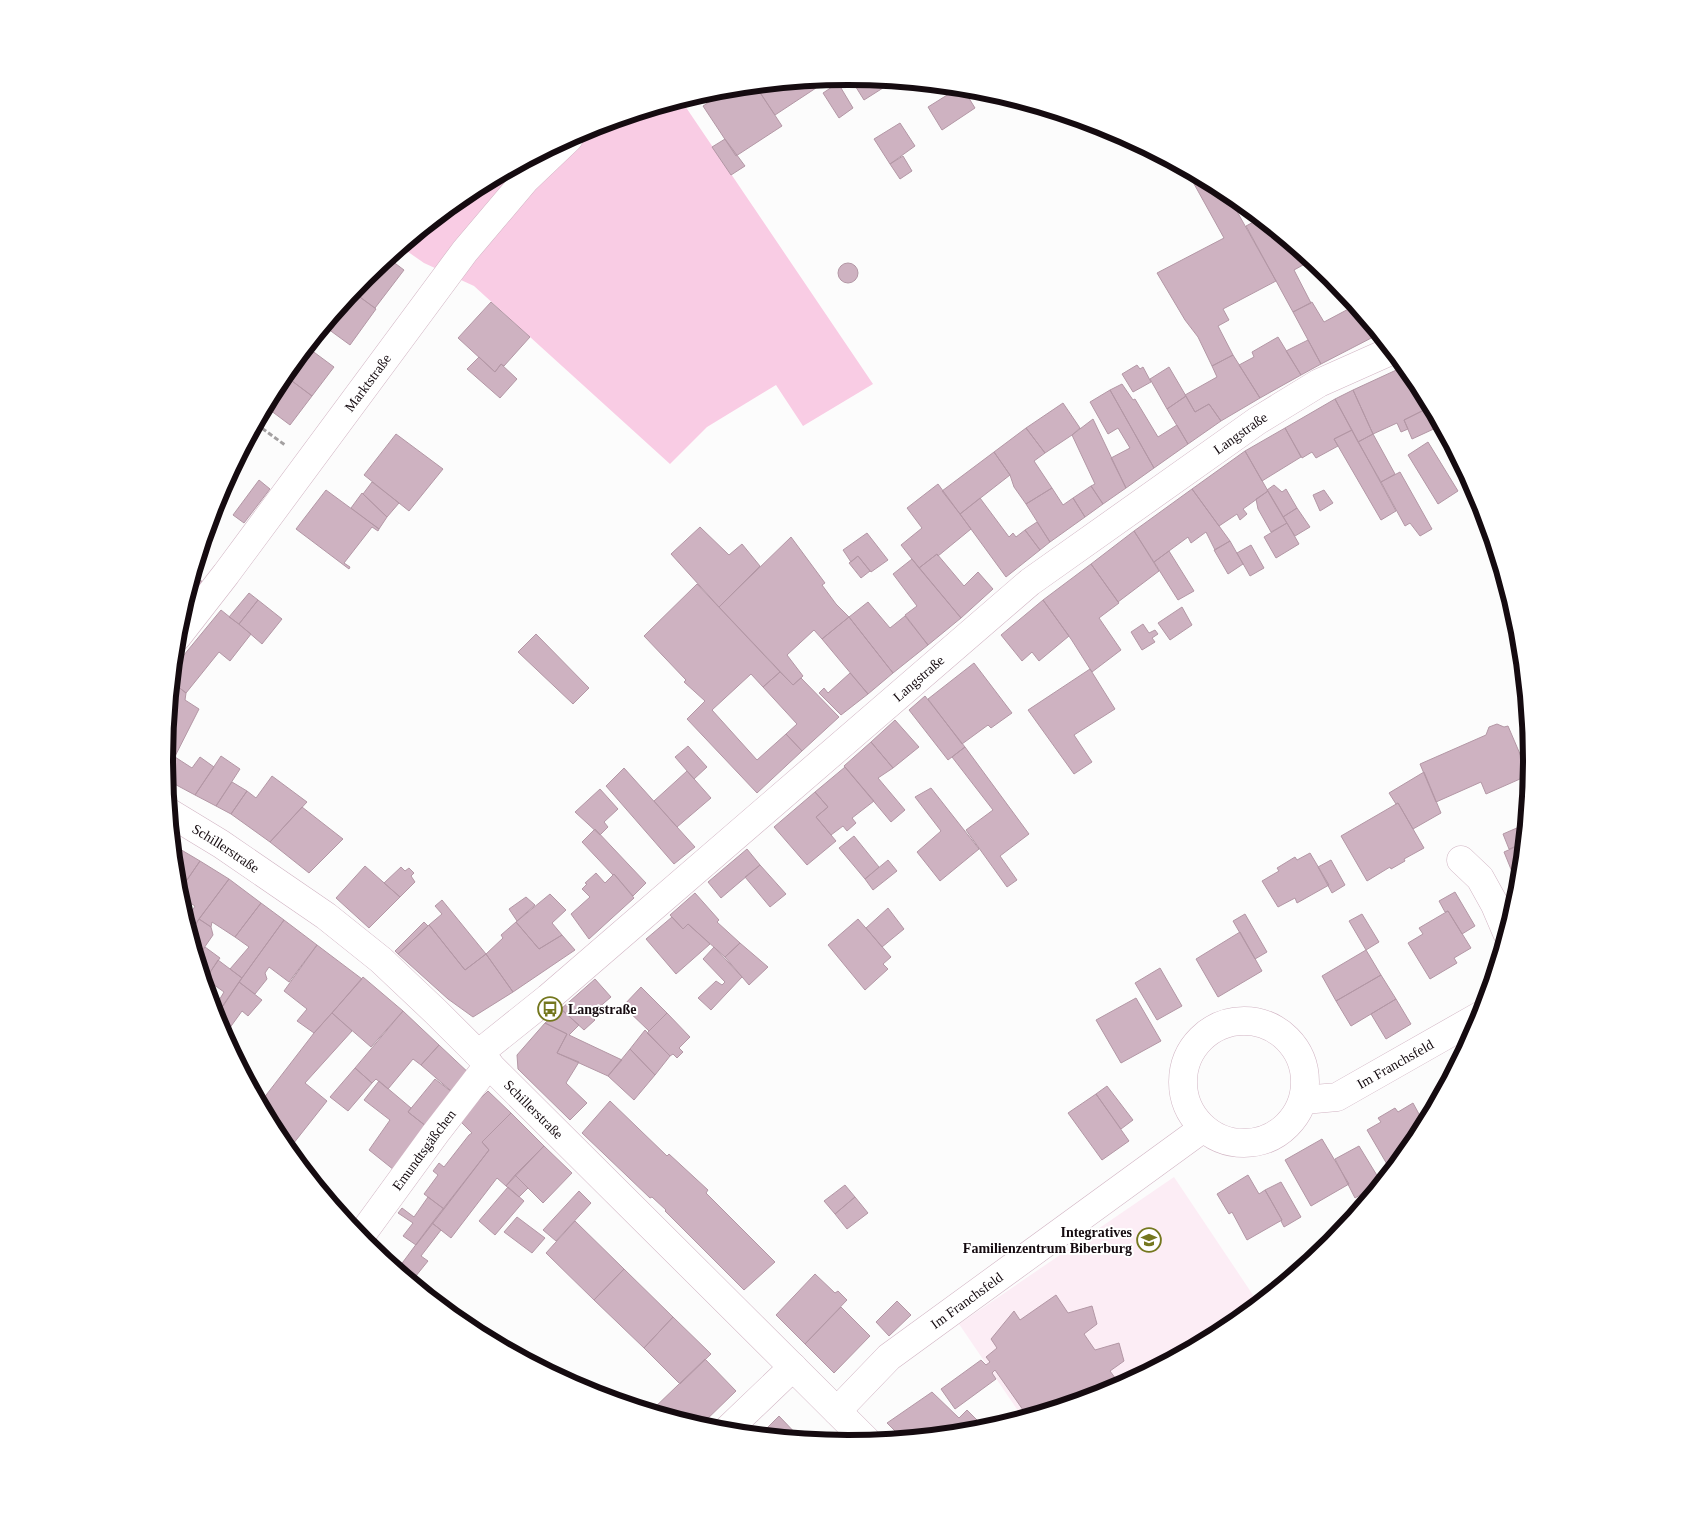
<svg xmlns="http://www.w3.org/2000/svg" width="1697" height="1520" font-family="Georgia,serif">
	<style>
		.built { fill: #fcedf5 }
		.green { fill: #f9cce4 }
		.building { fill: #ceb2c1; stroke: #b397a5 }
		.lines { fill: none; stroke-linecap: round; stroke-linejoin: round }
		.minor-casing { stroke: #d1b4c3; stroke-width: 29 }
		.path { stroke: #a3a0a1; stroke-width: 3; stroke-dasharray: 5 2.5; stroke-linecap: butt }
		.minor { stroke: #fff; stroke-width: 28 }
		.labels { text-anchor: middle; stroke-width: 4; stroke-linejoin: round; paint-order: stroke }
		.street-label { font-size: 14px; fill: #150b10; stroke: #fff }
		.poi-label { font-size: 14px; font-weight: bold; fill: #150b10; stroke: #fff; text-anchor: start }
		.rim { fill: none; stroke: #150b10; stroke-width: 6 }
	</style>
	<rect width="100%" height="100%" fill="#fcfcfc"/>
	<!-- built -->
	<path class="built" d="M1174,1177L1259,1304L1228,1329L1110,1392L1023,1418L959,1324Z"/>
	<!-- green -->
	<path class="green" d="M681,100L873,384L803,426L776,385L707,427L670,464L474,286L424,263L401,247L469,191L587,128Z"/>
	<!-- building -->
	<path class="building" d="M849,76L894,81L864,100Z
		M810,80L816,88L775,115L755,85Z
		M838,83L853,108L839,118L823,93Z
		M755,85L782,126L736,156L703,106L731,88Z
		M960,87H962L975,108L942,130L928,107Z
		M900,123L915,146L890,164L874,139Z
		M725,139L745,166L731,175L712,147Z
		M903,156L912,171L900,179L890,164Z
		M1191,172L1225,190L1276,281L1223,309L1229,320L1218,326L1233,355L1212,366L1198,337L1185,320L1157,273L1224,238L1188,173Z
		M1261,218L1312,260L1294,270L1311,303L1293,312L1246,226Z
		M388,258L404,270L375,308L353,292L365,276Z
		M838 273a10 10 0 1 1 20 0a10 10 0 1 1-20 0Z
		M353,292L376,309L350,345L324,326Z
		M491,302L530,337L504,366L501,364L495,372L458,338Z
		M1312,302L1324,322L1356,305L1379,334L1321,364L1293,312Z
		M324,326L329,330L320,342L314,338Z
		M1278,337L1301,375L1260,398L1239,365L1254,357L1252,352Z
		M314,338L320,342L313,351L307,347Z
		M1308,340L1321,364L1301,375L1286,351Z
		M307,347L334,367L312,396L284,375Z
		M1233,355L1260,398L1221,421L1209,404L1195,412L1185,395L1217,377L1212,366Z
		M479,357L495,372L501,364L517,379L500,398L467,369Z
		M1137,365L1140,369L1143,367L1151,382L1133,392L1122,374Z
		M1405,366L1417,380L1430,407L1404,420L1408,429L1401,432L1397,423L1373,434L1353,390Z
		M1169,367L1186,396L1167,409L1150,379Z
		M284,375L312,396L290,425L266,407Z
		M1122,384L1133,400L1135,399L1158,437L1177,425L1188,444L1154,468L1110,390Z
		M1110,390L1154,468L1126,488L1111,458L1130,448L1118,428L1108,434L1090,402Z
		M1353,390L1373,434L1358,442L1335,399Z
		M1186,396L1195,412L1209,404L1221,421L1188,444L1167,409Z
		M1335,399L1352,430L1334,439L1338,446L1316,458L1312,452L1302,458L1285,428Z
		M1063,403L1080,428L1072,435L1045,453L1026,428Z
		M1430,407L1438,427L1412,439L1404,420Z
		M1093,419L1126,488L1103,504L1091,486L1095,484L1072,435Z
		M1026,428L1045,453L1034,461L1052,488L1026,504L1014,487L1010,475L994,452Z
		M1285,428L1301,457L1262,481L1245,451Z
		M1352,430L1396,511L1381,520L1334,439Z
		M396,434L443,469L409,511L364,475Z
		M1373,434L1395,474L1381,482L1358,442Z
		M1428,442L1458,491L1438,504L1408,455Z
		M1245,451L1268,491L1243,509L1247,514L1240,520L1237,514L1219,526L1192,489Z
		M994,452L1010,475L960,514L942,491Z
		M1400,472L1432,529L1420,536L1410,523L1405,526L1381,482Z
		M259,480L270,489L244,523L233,515Z
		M372,482L399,503L387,517L363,494Z
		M938,484L971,529L938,556L937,554L919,568L901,545L922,528L907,508Z
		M1274,485L1282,492L1286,489L1297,508L1283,517L1267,490Z
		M1091,486L1103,504L1085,517L1073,498Z
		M1052,488L1063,505L1073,498L1085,517L1050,542L1026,504Z
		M1192,489L1230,541L1215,550L1206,532L1191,543L1188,537L1154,562L1134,531Z
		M326,490L379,529L378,531L372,527L344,563L350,567L349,569L296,529Z
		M1324,490L1333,503L1320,511L1313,495Z
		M1268,491L1287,523L1271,532L1258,509L1256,499Z
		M362,493L387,517L379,529L351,508Z
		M980,498L1009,537L1013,533L1016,537L1025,530L1040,550L1006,577L960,514Z
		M1297,508L1310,527L1295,536L1283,517Z
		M1037,522L1050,542L1040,550L1025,530Z
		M1287,523L1299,544L1276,558L1264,537Z
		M700,527L729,555L742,544L760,566L719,607L671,554Z
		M1134,531L1159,571L1118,602L1091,564Z
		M867,533L888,560L871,572L858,556L851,562L843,550Z
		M791,537L825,583L822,585L836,604L849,617L822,639L814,630L787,655L803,676L793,685L719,607Z
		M1230,541L1243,564L1228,574L1214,550Z
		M1251,545L1264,568L1250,576L1237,553Z
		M1169,551L1194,591L1178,600L1154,562Z
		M937,554L964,586L978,572L993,589L961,618L919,568Z
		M858,556L870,571L861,578L849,563Z
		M912,559L961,618L928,645L905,615L917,606L893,574Z
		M1091,564L1119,603L1099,618L1121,650L1092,672L1071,639L1043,600Z
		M193,576L203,582L184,608Z
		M697,584L780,672L763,687L751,674L712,710L757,760L786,734L802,751L757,793L687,719L705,701L684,682L686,680L644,636Z
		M249,593L258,600L239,624L229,617Z
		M258,600L282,619L262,644L239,624Z
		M1043,600L1069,636L1039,661L1032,652L1022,661L1001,635Z
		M868,602L890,628L905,616L928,645L893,673L849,617Z
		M1182,607L1192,625L1170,640L1158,623Z
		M221,610L251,634L230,661L219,652L186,693L172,682L174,667Z
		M849,617L893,673L868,694L822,639Z
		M1143,624L1149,633L1155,630L1158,634L1152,638L1155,642L1142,650L1131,632Z
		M536,634L589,688L573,704L518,652Z
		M974,663L1012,713L991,728L988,725L962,744L928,699Z
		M1090,669L1115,709L1074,735L1092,762L1074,774L1028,710Z
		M780,672L793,685L801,678L839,717L802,751L786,734L797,724L763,687Z
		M850,673L868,694L841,715L819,693L824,688L828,693Z
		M172,682L186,693L185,700L199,709L166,774L165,760Z
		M925,696L965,747L948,760L909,710Z
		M895,720L919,747L893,768L871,742Z
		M1497,724L1504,727L1508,726L1529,775L1486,794L1481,782L1436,802L1420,764L1486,735L1489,727Z
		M871,742L893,768L878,778L905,810L891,822L844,766Z
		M688,746L707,767L694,779L675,757Z
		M965,747L1029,834L1000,856L1017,880L1007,887L966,830L993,810L952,757Z
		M221,756L240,769L216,806L195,795Z
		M175,757L192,768L200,757L214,767L195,795L167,780L166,774Z
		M845,767L874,801L852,818L856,823L847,831L843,826L831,835L816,817L828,807L815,792Z
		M624,768L695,847L674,864L606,786Z
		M687,771L711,798L677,827L654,801Z
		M1424,772L1441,813L1413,829L1398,803L1396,804L1389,793Z
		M272,776L307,802L270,842L231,814L247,791L256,798Z
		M232,782L247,791L231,814L216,806Z
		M931,788L979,849L940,881L917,852L941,831L915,797Z
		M600,789L618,809L604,822L608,827L600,835L575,812Z
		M815,792L828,807L816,817L836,841L807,865L774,827Z
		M1398,803L1424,848L1404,859L1405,861L1391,869L1390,867L1367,881L1341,836Z
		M302,807L343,839L309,873L270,842Z
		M1526,824L1524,843L1509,849L1503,834Z
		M595,829L646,883L633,896L614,874L613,875L582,842Z
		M854,836L879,867L865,879L839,848Z
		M1524,843L1520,883L1517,884L1504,852Z
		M173,845L200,861L178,893Z
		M747,849L760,865L721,898L708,882Z
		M1310,853L1329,885L1297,903L1295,898L1278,907L1262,881L1279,871L1277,868L1295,857L1297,860Z
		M888,860L897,871L873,890L865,879Z
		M1331,860L1345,885L1332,893L1318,867Z
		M200,861L229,879L199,919L190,933L184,914L187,911L191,913L195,906L179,896L178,893Z
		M760,865L786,894L770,907L745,877Z
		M365,866L400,897L369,928L336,898Z
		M401,867L405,871L409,868L414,873L411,876L415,882L400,897L384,883Z
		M596,873L605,883L614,874L634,898L589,939L571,914L590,897L582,889L587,884L585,883Z
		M229,879L261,903L235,937L212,922L211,927L199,919Z
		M1455,892L1475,926L1462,934L1448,911L1445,912L1439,901Z
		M695,893L719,920L717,922L740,943L725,957L688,924L683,929L670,915Z
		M550,894L566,910L552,923L562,935L539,949L516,922Z
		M526,897L535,905L517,921L509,909Z
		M442,900L486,954L465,970L429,925L442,914L435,906Z
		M261,903L284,920L242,978L230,969L249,947L235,937Z
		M888,908L904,929L882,947L866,928Z
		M1448,911L1471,948L1454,958L1457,963L1430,979L1408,943L1423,934L1419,928Z
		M1245,914L1267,952L1255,959L1233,921Z
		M1362,914L1379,942L1366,950L1349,921Z
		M672,917L683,929L688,924L710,944L676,974L646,939Z
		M199,919L211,927L213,935L197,958L190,933Z
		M858,919L891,957L883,964L888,969L865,990L828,945Z
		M284,920L317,945L289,982L269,967L265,973L267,979L255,994L239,982Z
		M424,922L428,926L398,954L395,951Z
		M516,922L539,949L562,935L575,950L513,992L486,954L503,938L501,935Z
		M429,925L465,970L486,954L513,992L473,1017L448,999L398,954Z
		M1240,932L1262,971L1218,997L1196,959Z
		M740,943L768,967L749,985L725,957Z
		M317,945L362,979L314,1033L297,1021L307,1009L284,991Z
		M205,947L220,958L205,979L197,958Z
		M714,947L742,977L711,1010L698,998L716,981L722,985L725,982L703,959Z
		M1366,950L1381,975L1336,1001L1322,976Z
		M218,960L242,978L223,1006L218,1002L224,992L206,979Z
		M1160,968L1182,1006L1157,1020L1135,983Z
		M1381,975L1396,999L1351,1026L1336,1001Z
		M363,977L403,1011L371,1047L332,1013Z
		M595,979L611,997L590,1015L595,1020L584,1030L561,1009Z
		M239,982L262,1000L248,1016L242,1011L229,1029L215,1017Z
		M641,987L667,1013L649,1031L623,1006Z
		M1136,998L1161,1041L1121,1063L1096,1020Z
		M1396,999L1411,1024L1386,1039L1371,1014Z
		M561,1009L579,1025L569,1035L622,1060L608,1076L557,1053L567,1034L545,1023Z
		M403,1011L439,1045L421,1065L413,1059L388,1089L376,1079L372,1083L355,1068Z
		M332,1013L352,1031L305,1083L327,1101L293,1144L275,1131L260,1103L314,1033Z
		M667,1013L690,1037L679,1048L683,1052L677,1058L673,1054L670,1056L647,1033Z
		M545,1023L567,1034L557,1053L579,1062L566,1083L587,1103L570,1120L518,1069L517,1055Z
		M645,1030L670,1056L655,1075L630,1049Z
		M439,1045L472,1076L457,1096L421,1065Z
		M630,1049L655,1075L634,1100L608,1076Z
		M355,1068L372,1083L348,1111L330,1097Z
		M435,1079L457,1096L431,1130L408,1112Z
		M379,1081L411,1108L408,1112L431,1130L399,1174L369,1150L390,1120L364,1100Z
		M1107,1086L1133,1120L1121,1129L1096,1094Z
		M488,1091L511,1113L482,1142L489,1150L444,1209L424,1194L438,1175L433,1171L439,1163L444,1167L469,1135L472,1133L459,1120Z
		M1096,1094L1129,1141L1102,1160L1068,1113Z
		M610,1101L667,1156L669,1154L708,1190L706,1193L775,1262L744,1290L665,1211L666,1210L652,1197L650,1198L582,1133Z
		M1413,1103L1425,1125L1417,1140L1391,1171L1367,1130L1381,1122L1378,1118L1395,1108L1398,1112Z
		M511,1113L544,1146L506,1186L497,1178L451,1238L432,1223L489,1150L482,1142Z
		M1322,1139L1349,1184L1311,1206L1285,1160Z
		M544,1146L572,1173L543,1203L515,1175Z
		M1359,1146L1381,1182L1355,1198L1335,1159Z
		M515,1175L528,1188L519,1197L506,1186Z
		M1248,1175L1259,1194L1265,1190L1282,1220L1247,1240L1232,1212L1229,1214L1217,1194Z
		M1281,1182L1301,1217L1284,1227L1281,1221L1282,1220L1265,1190Z
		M845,1185L855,1197L835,1214L824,1201Z
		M508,1187L524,1201L495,1235L479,1221Z
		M579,1191L591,1203L556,1241L543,1230Z
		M428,1197L444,1209L416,1245L403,1236L413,1223L398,1213L402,1208L414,1217Z
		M855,1197L868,1213L847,1229L835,1214Z
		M517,1217L545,1238L532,1253L504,1232Z
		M575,1221L624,1269L594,1300L546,1253Z
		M432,1223L441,1230L421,1256L428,1261L411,1282L397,1270Z
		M624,1269L673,1317L644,1348L594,1300Z
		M815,1274L835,1293L838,1291L847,1300L805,1344L776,1315Z
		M1056,1295L1068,1313L1092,1306L1097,1324L1084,1334L1095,1350L1119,1343L1124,1361L1110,1371L1121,1386L1110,1392L1028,1417L995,1370L992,1373L996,1379L955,1409L941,1389L981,1360L986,1365L990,1362L986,1357L997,1348L991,1339L1014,1311L1020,1320Z
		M897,1301L911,1315L889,1336L876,1322Z
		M841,1307L870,1336L834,1373L805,1344Z
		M673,1317L711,1354L680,1384L644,1348Z
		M705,1359L736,1391L700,1426L651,1411Z
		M932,1392L959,1418L967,1410L986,1429L902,1438L887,1423Z
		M779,1416L801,1439L760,1435Z"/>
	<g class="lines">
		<!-- minor casing -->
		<g class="minor-casing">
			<g id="minor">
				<path id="s1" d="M177,637L226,574L465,251L526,179L569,138"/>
				<path id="s2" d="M170,813L221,844L326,916L381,960L436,1012L868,1442"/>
				<path d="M1461,860L1480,878L1495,905L1507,933"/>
				<circle cx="1244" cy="1082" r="61"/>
				<path id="s3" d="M478,1054L548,998L1030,582L1257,421L1319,383L1393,350"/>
				<path id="s4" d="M1304,1100L1337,1097L1483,1014"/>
				<path id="s5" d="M360,1237L435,1134L489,1064"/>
				<path id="s6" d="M837,1411L889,1357L1202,1129"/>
				<path d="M725,1432L793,1367"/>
			</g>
		</g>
		<!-- path -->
		<path class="path" d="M256,424L285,445"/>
		<!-- minor -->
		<use href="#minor" class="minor"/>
	</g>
	<!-- icons -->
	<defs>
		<g id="bus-ring" transform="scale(1.25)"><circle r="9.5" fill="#fff" stroke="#74771e" stroke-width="1.5"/><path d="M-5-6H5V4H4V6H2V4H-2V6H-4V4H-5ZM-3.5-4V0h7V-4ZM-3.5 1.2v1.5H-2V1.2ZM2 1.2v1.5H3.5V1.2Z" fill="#74771e"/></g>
		<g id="school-ring" transform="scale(1.25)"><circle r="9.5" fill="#fff" stroke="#74771e" stroke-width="1.5"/><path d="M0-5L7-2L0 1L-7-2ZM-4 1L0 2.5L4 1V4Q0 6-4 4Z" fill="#74771e"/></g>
	</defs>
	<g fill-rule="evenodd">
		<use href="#bus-ring" x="550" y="1009"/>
		<use href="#school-ring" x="1149" y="1240"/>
	</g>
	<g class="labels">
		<!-- street labels -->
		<g class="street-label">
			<text dy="5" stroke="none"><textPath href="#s1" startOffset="318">Marktstraße</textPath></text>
			<text dy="5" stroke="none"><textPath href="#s3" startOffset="984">Langstraße</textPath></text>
			<text dy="5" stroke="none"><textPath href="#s3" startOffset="579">Langstraße</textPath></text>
			<text dy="5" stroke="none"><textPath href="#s2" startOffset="66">Schillerstraße</textPath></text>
			<text dy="5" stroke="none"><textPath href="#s4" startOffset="100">Im Franchsfeld</textPath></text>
			<text dy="5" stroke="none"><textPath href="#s2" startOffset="471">Schillerstraße</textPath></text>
			<text dy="5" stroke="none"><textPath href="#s5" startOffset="108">Emundtsgäßchen</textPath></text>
			<text dy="5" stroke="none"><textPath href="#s6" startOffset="171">Im Franchsfeld</textPath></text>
		</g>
		<!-- poi labels -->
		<g class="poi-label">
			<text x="568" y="1014">Langstraße</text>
			<text x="1132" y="1237" text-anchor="end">Integratives<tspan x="1132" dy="16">Familienzentrum Biberburg</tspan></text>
		</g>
	</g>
	<!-- crop -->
	<path d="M0 0H1697V1520H0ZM173 760a675 675 0 1 1 1350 0a675 675 0 1 1-1350 0Z" fill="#fff" fill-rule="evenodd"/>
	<path class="rim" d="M173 760a675 675 0 1 1 1350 0a675 675 0 1 1-1350 0Z"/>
</svg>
